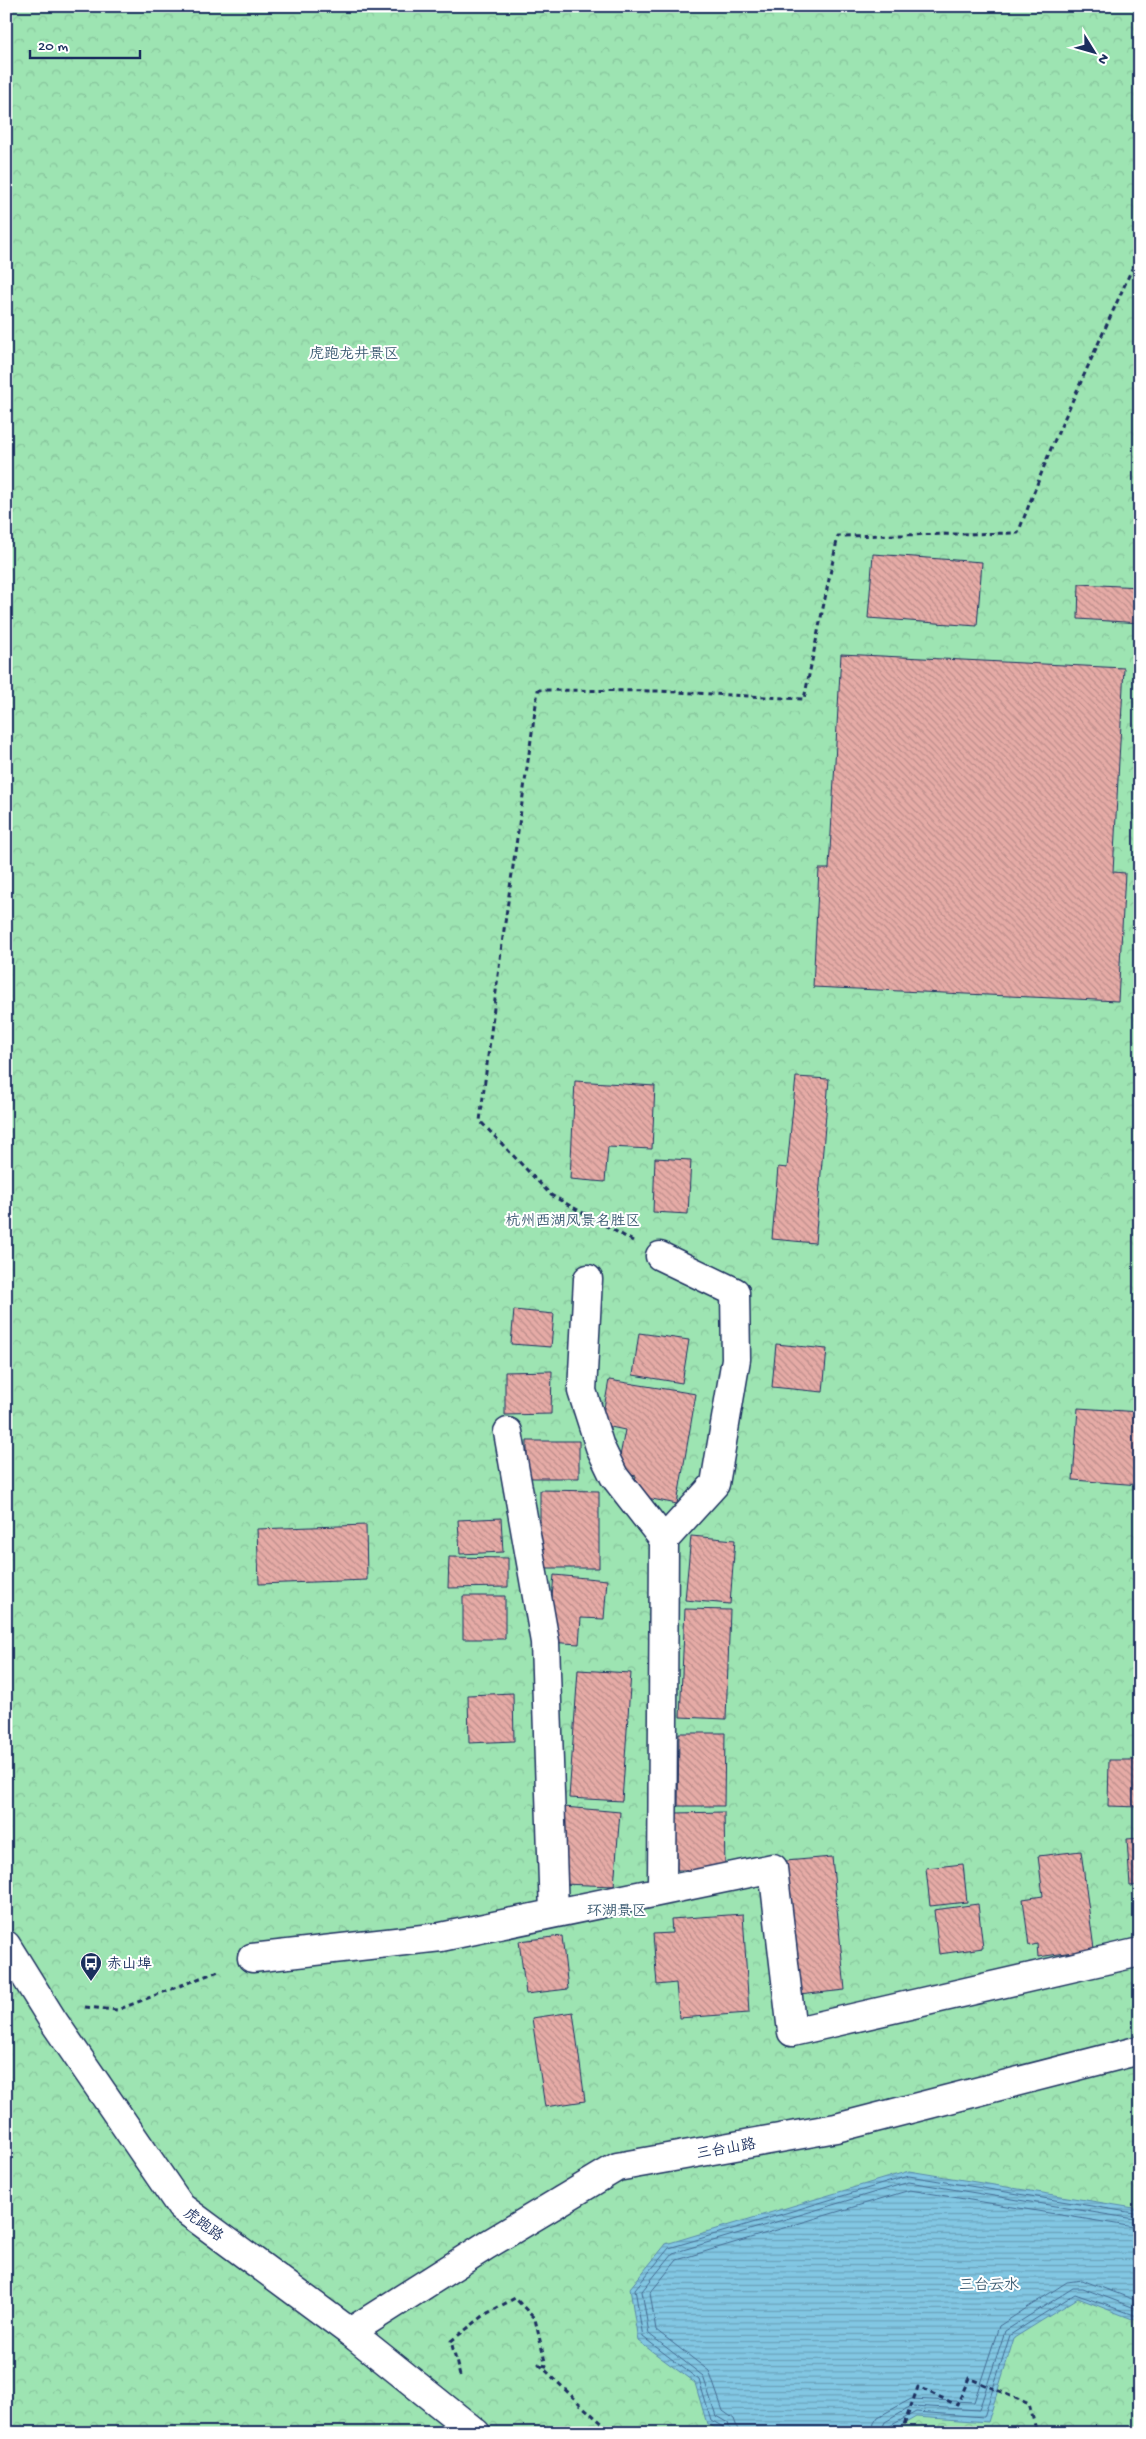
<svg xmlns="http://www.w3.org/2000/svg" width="1146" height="2439" font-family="'Gochi Hand','LXGW WenKai TC',sans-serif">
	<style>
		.park { fill: url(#park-crowns); stroke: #5c8a88 }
		.water { fill: url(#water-rules); stroke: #598aae }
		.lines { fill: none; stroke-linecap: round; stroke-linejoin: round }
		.shore { stroke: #446c93; stroke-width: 1 }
		.building { fill: url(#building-back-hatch); stroke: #1b2f5e }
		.minor-casing { stroke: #1b2f5e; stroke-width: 31 }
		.major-casing { stroke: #1b2f5e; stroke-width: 31 }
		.path { stroke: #1b2f5e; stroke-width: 3; stroke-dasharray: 5 4; stroke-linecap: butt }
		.minor { stroke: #fff; stroke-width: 28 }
		.major { stroke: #fff; stroke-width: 28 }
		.labels { text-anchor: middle; stroke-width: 4; stroke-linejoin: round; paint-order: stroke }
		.park-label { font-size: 15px; fill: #3c5c73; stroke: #fff }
		.poi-label { font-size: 15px; fill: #1b2f5e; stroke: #fff; text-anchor: start }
		.street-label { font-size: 15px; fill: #1b2f5e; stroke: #fff }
	</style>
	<defs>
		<pattern id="park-crowns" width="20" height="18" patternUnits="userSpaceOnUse" patternTransform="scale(1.25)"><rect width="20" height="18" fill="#9de4b2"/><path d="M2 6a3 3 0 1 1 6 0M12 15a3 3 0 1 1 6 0" fill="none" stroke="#87c49c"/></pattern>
		<pattern id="water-rules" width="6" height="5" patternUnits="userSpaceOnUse" patternTransform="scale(1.25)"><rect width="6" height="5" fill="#82c7e3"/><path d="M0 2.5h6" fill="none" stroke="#6aa2bb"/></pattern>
		<pattern id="building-back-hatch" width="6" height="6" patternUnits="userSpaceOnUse" patternTransform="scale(1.25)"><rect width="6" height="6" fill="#e6aba6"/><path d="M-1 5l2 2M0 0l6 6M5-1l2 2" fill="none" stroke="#ba8c8a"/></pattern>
	</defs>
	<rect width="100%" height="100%" fill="#fff"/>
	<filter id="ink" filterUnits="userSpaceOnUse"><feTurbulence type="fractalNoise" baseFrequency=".02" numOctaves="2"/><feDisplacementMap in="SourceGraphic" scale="10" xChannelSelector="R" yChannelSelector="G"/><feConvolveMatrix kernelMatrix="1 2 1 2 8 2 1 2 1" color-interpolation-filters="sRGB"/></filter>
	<g filter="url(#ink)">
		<!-- park -->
		<path class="park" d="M6,6H1140V2433H6Z"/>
		<!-- water -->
		<path class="water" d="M909,2171L1140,2209V2322L1078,2298L1014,2338L988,2422L916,2417L888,2433H724L707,2424L695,2383L638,2341L630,2288L666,2244Z"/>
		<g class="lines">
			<!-- shore -->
			<path class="shore" d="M725,2433L723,2427L711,2420L699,2380L643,2337L635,2289L669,2248L909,2176L1140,2214
				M731,2433L728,2423L716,2416L703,2376L649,2334L642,2291L673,2253L909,2182L1140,2220
				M739,2433L734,2419L723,2411L709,2371L656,2330L650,2293L677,2260L910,2190L1140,2228
				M872,2433L874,2423L878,2417L911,2399L974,2402L999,2326L1067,2282L1082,2280L1140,2302
				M880,2433L885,2422L913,2406L979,2410L1005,2331L1073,2288H1082L1140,2310
				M886,2433L888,2427L916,2412L984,2417L1010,2335L1075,2294L1140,2317"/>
		</g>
		<!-- building -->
		<path class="building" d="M873,554L982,562L977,626L868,618Z
			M1079,584L1140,587V623L1078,619Z
			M841,654L1124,668L1113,872L1125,873L1118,1001L813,987L819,869H829Z
			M796,1077L829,1079L815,1243L772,1239L778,1167L787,1168Z
			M575,1081L655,1086L652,1149L608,1147L605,1182L570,1179Z
			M655,1158L691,1160L688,1214L653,1212Z
			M514,1310L554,1314L551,1347L511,1344Z
			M639,1333L689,1340L682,1383L633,1375Z
			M776,1344L827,1349L823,1392L772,1387Z
			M552,1371L551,1414L505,1415V1372Z
			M609,1380L696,1394L677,1504L632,1495L636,1476L617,1472L625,1430L601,1425Z
			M1078,1408L1140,1412V1485L1073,1480Z
			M527,1441H579V1478H527Z
			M540,1490L599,1491V1568H540Z
			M501,1518L503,1552L460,1554L458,1520Z
			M366,1525L367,1580L259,1584L257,1529Z
			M691,1536L735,1540L730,1604L685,1600Z
			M449,1557L508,1558V1587L448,1588Z
			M554,1575L607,1580L604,1619L581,1618L579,1644L548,1642Z
			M463,1596H505V1639H463Z
			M685,1609L730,1610L726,1719L680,1717Z
			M578,1670L631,1673L622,1801L569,1798Z
			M513,1693L514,1741L469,1743L468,1695Z
			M679,1733H725L724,1806H678Z
			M1109,1760H1140V1807L1108,1806Z
			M564,1807L620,1812L614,1886L562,1884Z
			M724,1812L725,1870H677L676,1813Z
			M1140,1838V1885L1130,1886L1127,1839Z
			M1081,1851L1094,1949L1038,1957L1037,1944L1029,1946L1023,1899L1043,1896L1038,1856Z
			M832,1857L845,1990L799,1995L786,1861Z
			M963,1864L967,1902L930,1906L926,1868Z
			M978,1904L983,1948L939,1954L934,1910Z
			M743,1914L749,2013L679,2018L676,1983L657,1985L653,1934L672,1933L671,1919Z
			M562,1936L568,1989L526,1994L519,1941Z
			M573,2012L585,2101L545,2107L532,2018Z"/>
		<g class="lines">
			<!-- minor casing -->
			<g class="minor-casing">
				<path id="minor" d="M660,1256L735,1292L736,1359L715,1484L664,1540
					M588,1279L582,1391L600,1447L614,1476L664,1540L662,1891
					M508,1432L545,1642L554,1913
					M252,1958L441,1937L773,1868L792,2032L1140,1952
					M350,2332L487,2245L617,2167L836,2128L1140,2050"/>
			</g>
			<!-- major casing -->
			<g class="major-casing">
				<path id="major" d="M6,1945L52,2019L181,2207L350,2332L476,2433"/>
			</g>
			<!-- path -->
			<path class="path" d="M633,1241L551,1195L480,1121L501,951L538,690L660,691L804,699L838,536L1018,533L1052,446L1140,251
				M85,2007L117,2010L221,1970
				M460,2376L451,2341L486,2314L515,2298L535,2319L546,2366L539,2364L581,2405L613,2433
				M901,2433L918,2387L957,2405L969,2378L1029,2404L1037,2433"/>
			<!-- minor -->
			<use href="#minor" class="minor"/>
			<!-- major -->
			<use href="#major" class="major"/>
		</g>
	</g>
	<!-- icons -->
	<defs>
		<g id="bus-pin" transform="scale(1.125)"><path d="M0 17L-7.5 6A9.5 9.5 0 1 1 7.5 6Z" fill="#1b2f5e" stroke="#fff"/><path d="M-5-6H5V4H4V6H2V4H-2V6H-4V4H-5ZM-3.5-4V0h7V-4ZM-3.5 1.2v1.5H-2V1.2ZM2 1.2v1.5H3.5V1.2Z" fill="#fff"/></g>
	</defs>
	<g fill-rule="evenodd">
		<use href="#bus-pin" x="91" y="1963"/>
	</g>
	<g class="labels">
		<!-- park labels -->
		<g class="park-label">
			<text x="354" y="358">虎跑龙井景区</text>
			<text x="573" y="1225">杭州西湖风景名胜区</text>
			<text x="617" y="1915">环湖景区</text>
			<text x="989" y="2289">三台云水</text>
		</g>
		<!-- poi labels -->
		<g class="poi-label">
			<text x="107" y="1968">赤山埠</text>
		</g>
		<!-- street labels -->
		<g class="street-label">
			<text transform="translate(726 2148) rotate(-10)" y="5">三台山路</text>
			<text transform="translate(204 2224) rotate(37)" y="5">虎跑路</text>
		</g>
	</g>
	<!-- margin -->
	<rect width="1146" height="2439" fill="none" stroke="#fff" stroke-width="25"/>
	<rect x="12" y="12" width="1121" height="2414" fill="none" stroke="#1b2f5e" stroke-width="2" filter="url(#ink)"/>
	<!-- north arrow -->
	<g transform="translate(1094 52) rotate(127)" stroke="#ffffff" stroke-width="4" paint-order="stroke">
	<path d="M0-4L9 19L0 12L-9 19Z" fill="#1b2f5e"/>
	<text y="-8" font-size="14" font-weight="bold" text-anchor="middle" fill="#1b2f5e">N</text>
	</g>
	<!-- scale -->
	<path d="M30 50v8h110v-8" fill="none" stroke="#1b2f5e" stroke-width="2.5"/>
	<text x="38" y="50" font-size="15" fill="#1b2f5e" stroke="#ffffff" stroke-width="4" paint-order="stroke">20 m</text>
</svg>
